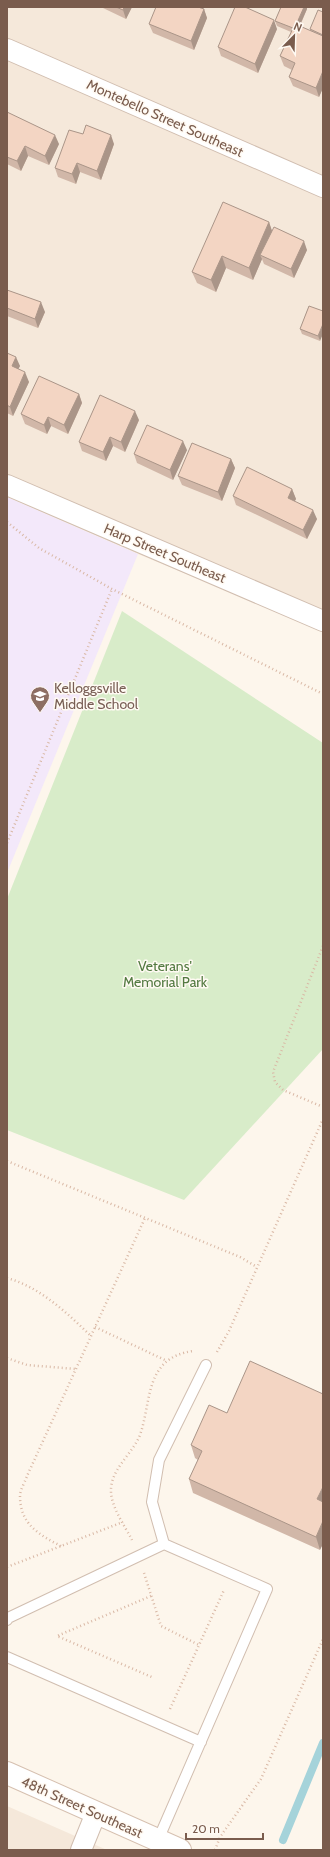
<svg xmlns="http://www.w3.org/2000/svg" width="330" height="1857" font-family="Cabin,sans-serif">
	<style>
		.residential { fill: #f5e8da }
		.education { fill: #f3e8fa }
		.green { fill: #d8ecc9 }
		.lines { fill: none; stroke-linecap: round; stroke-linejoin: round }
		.stream { stroke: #a5d3da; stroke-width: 8 }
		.lane-casing { stroke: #d1beb0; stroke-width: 12 }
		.street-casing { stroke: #d1beb0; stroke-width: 22 }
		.secondary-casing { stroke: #d6c0b0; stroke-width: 24 }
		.path { stroke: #d9b8a5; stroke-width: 2.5; stroke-dasharray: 1 3; stroke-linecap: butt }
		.lane { stroke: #fff; stroke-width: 10 }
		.street { stroke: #fff; stroke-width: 20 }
		.secondary { stroke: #fff; stroke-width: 22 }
		.wall { fill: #d1b7a8 }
		.shaded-wall { fill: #aa9588 }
		.building { fill: #f3d5c3; stroke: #aa9588 }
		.labels { text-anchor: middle; stroke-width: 3; stroke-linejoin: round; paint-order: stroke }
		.street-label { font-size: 14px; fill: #7a5c4d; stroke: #fffaf3 }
		.education-label { font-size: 14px; fill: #785e54; stroke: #fffaf3; text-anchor: start }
		.park-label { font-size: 14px; fill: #537a41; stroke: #fffaf3 }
	</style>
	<rect width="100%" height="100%" fill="#fdf6ec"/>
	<!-- residential -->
	<path class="residential" d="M7,7H323V630L138,554L7,497Z
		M7,1806L107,1850H7Z"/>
	<!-- education -->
	<path class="education" d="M7,497L138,554L7,873Z"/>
	<!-- green -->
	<path class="green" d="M122,611L323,743V1049L184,1200L7,1130V899Z"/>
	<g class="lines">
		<!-- stream -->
		<path class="stream" d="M283,1840L323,1743"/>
		<!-- lane casing -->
		<g class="lane-casing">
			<path id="lane" d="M164,1544L152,1502L159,1460L206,1365
				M7,1620L8,1618L164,1544L267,1589L158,1840
				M7,1657L201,1742"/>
		</g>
		<!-- street casing -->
		<g class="street-casing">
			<path id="street" d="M7,49L323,187
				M7,485L323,621
				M81,1850L96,1813"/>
		</g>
		<!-- secondary casing -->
		<g class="secondary-casing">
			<path id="secondary" d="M7,1773L180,1850"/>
		</g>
		<!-- path -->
		<path class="path" d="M7,522L39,548L112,589L323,694
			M7,843L112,589
			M323,946L273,1072L275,1082L283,1090L323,1107
			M7,1161L240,1257L257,1267
			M7,1278C40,1287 67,1313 91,1336
			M95,1327L167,1361
			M217,1352L229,1331L323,1119
			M7,1358L27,1365L76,1369
			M132,1540C125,1526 110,1506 111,1489C112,1468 133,1453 140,1435C152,1401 144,1358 193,1351
			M61,1546C39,1535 20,1524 20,1496C20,1490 25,1482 27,1476L145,1218
			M7,1567L123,1522
			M144,1573L161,1626L199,1645
			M151,1596L57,1636L154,1678
			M170,1709L224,1590
			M215,1850L220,1837L261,1779L323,1639"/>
		<!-- lane -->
		<use href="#lane" class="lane"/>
		<!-- street -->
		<use href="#street" class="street"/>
		<!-- secondary -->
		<use href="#secondary" class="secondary"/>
	</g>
	<!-- wall -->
	<path class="wall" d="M102,7H132L126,19L103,8Z
		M281,7H307V9L300,26L310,31V29L323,12V88L319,97L293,86L289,77L292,70L284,66L280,56L291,32L277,26L275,21Z
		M204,9L207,18L194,50L153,33L149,24Z
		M277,29L258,73L221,56L218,47Z
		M7,112L59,144L49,165L28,156L21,171L7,164Z
		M83,134L114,144L101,180L80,172L76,184L58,177L55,168Z
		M269,222L272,231L307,250L294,278L264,264L262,259L253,280L226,268L216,292L197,283L192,272Z
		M7,290L45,312L38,328L7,316Z
		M309,306L320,341L302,334L300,329Z
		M7,353L20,366L18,369L29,382L13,416L7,413Z
		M79,394L82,403L68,434L51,426L47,434L25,424L21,414Z
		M139,420L125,452L113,446L106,461L82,451L79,442Z
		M187,450L173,480L137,463L134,454Z
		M231,459L235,468L222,501L182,485L178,476Z
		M292,489L296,499L294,501L317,519L307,539L236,505L233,496Z
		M323,1394L320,1550L193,1493L189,1479L198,1460L195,1458L191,1445L227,1413Z"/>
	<!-- shaded-wall -->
	<path class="shaded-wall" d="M124,7H132L126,19L123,10Z
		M304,7H307V9L296,34L294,29Z
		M204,9L207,18L194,50L191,41Z
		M274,20L277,29L258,73L255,64Z
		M323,71V88L319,97L316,88Z
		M55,135L59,144L49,165L45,156Z
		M111,135L114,144L101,180L97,171Z
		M25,146L28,156L21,171L17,161Z
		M77,163L80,172L76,184L72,174Z
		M269,222L273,234L260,255L262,259L253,280L249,268Z
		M304,241L307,250L294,278L291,269Z
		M222,256L226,268L216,292L211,280Z
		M41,302L45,312L38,328L35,319Z
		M323,324V334L320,341L318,336Z
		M16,357L20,366L15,375L12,366Z
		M25,372L29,382L13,416L10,407Z
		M79,394L82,403L68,434L64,425Z
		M135,411L139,420L125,452L121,442Z
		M48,417L51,426L47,434L44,425Z
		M110,437L113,446L106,461L103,452Z
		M183,441L187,450L173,480L170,470Z
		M231,459L235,468L222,501L218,492Z
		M292,489L296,499L292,507L288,498Z
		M313,510L317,519L307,539L303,530Z
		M323,1487V1510L317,1499Z
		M323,1521V1544L320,1550L316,1537Z"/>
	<!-- building -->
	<path class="building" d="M116,7H124L123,10Z
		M156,7H198L204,9L191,41L149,24Z
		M235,7H245L274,20L255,64L218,47Z
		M281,7H304L296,25L295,24L293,28L275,21Z
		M318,10L323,12V35L310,29Z
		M295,24L323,36V71L316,88L289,77L295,63L280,56Z
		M7,112L55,135L45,156L25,146L17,161L7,157Z
		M86,125L111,135L97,171L77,163L72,174L55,168L69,130L83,134Z
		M223,202L269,222L249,268L222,256L211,280L192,272Z
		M274,227L304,241L291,269L260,255Z
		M7,290L41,302L35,319L7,308Z
		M309,306L323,311V324L318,336L300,329Z
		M7,353L16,357L12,366L25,372L10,407L7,405Z
		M39,376L79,394L64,425L48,417L44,425L21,414Z
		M100,395L135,411L121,442L110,437L103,452L79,442Z
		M147,425L183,441L170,470L134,454Z
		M192,443L231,459L218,492L178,476Z
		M247,467L292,489L288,498L313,510L303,530L233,496Z
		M250,1361L323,1394V1487L317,1499L323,1502V1521L316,1537L189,1479L202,1451L191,1445L209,1405L227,1413Z"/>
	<!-- icons -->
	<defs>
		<g id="school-pin" transform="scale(1)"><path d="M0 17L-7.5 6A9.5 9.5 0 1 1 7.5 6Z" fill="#8d6e63" stroke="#fffaf3"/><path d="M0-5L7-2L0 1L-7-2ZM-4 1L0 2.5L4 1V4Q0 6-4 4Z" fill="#fff"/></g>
	</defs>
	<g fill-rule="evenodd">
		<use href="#school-pin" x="40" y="696"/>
	</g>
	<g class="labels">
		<!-- street labels -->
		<g class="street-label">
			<text transform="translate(165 118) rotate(24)" y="5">Montebello Street Southeast</text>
			<text transform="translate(165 553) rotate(23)" y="5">Harp Street Southeast</text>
			<text transform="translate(82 1807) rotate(24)" y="5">48th Street Southeast</text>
		</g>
		<!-- education labels -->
		<g class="education-label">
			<text x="54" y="693">Kelloggsville<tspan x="54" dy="16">Middle School</tspan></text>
		</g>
		<!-- park labels -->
		<g class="park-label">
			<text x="165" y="971">Veterans'<tspan x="165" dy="16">Memorial Park</tspan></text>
		</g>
	</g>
	<!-- border -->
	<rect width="330" height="1857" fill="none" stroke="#7a5c4d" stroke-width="16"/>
	<!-- north arrow -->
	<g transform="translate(294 36) rotate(23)" stroke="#fffaf3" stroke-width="3" paint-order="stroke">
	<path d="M0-3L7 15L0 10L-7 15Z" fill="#7a5c4d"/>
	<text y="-6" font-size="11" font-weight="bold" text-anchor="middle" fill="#7a5c4d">N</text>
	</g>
	<!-- scale -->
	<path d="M186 1833v6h77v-6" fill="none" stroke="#7a5c4d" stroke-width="2"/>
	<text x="192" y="1833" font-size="12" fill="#7a5c4d" stroke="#fffaf3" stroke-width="3" paint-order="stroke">20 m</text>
</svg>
